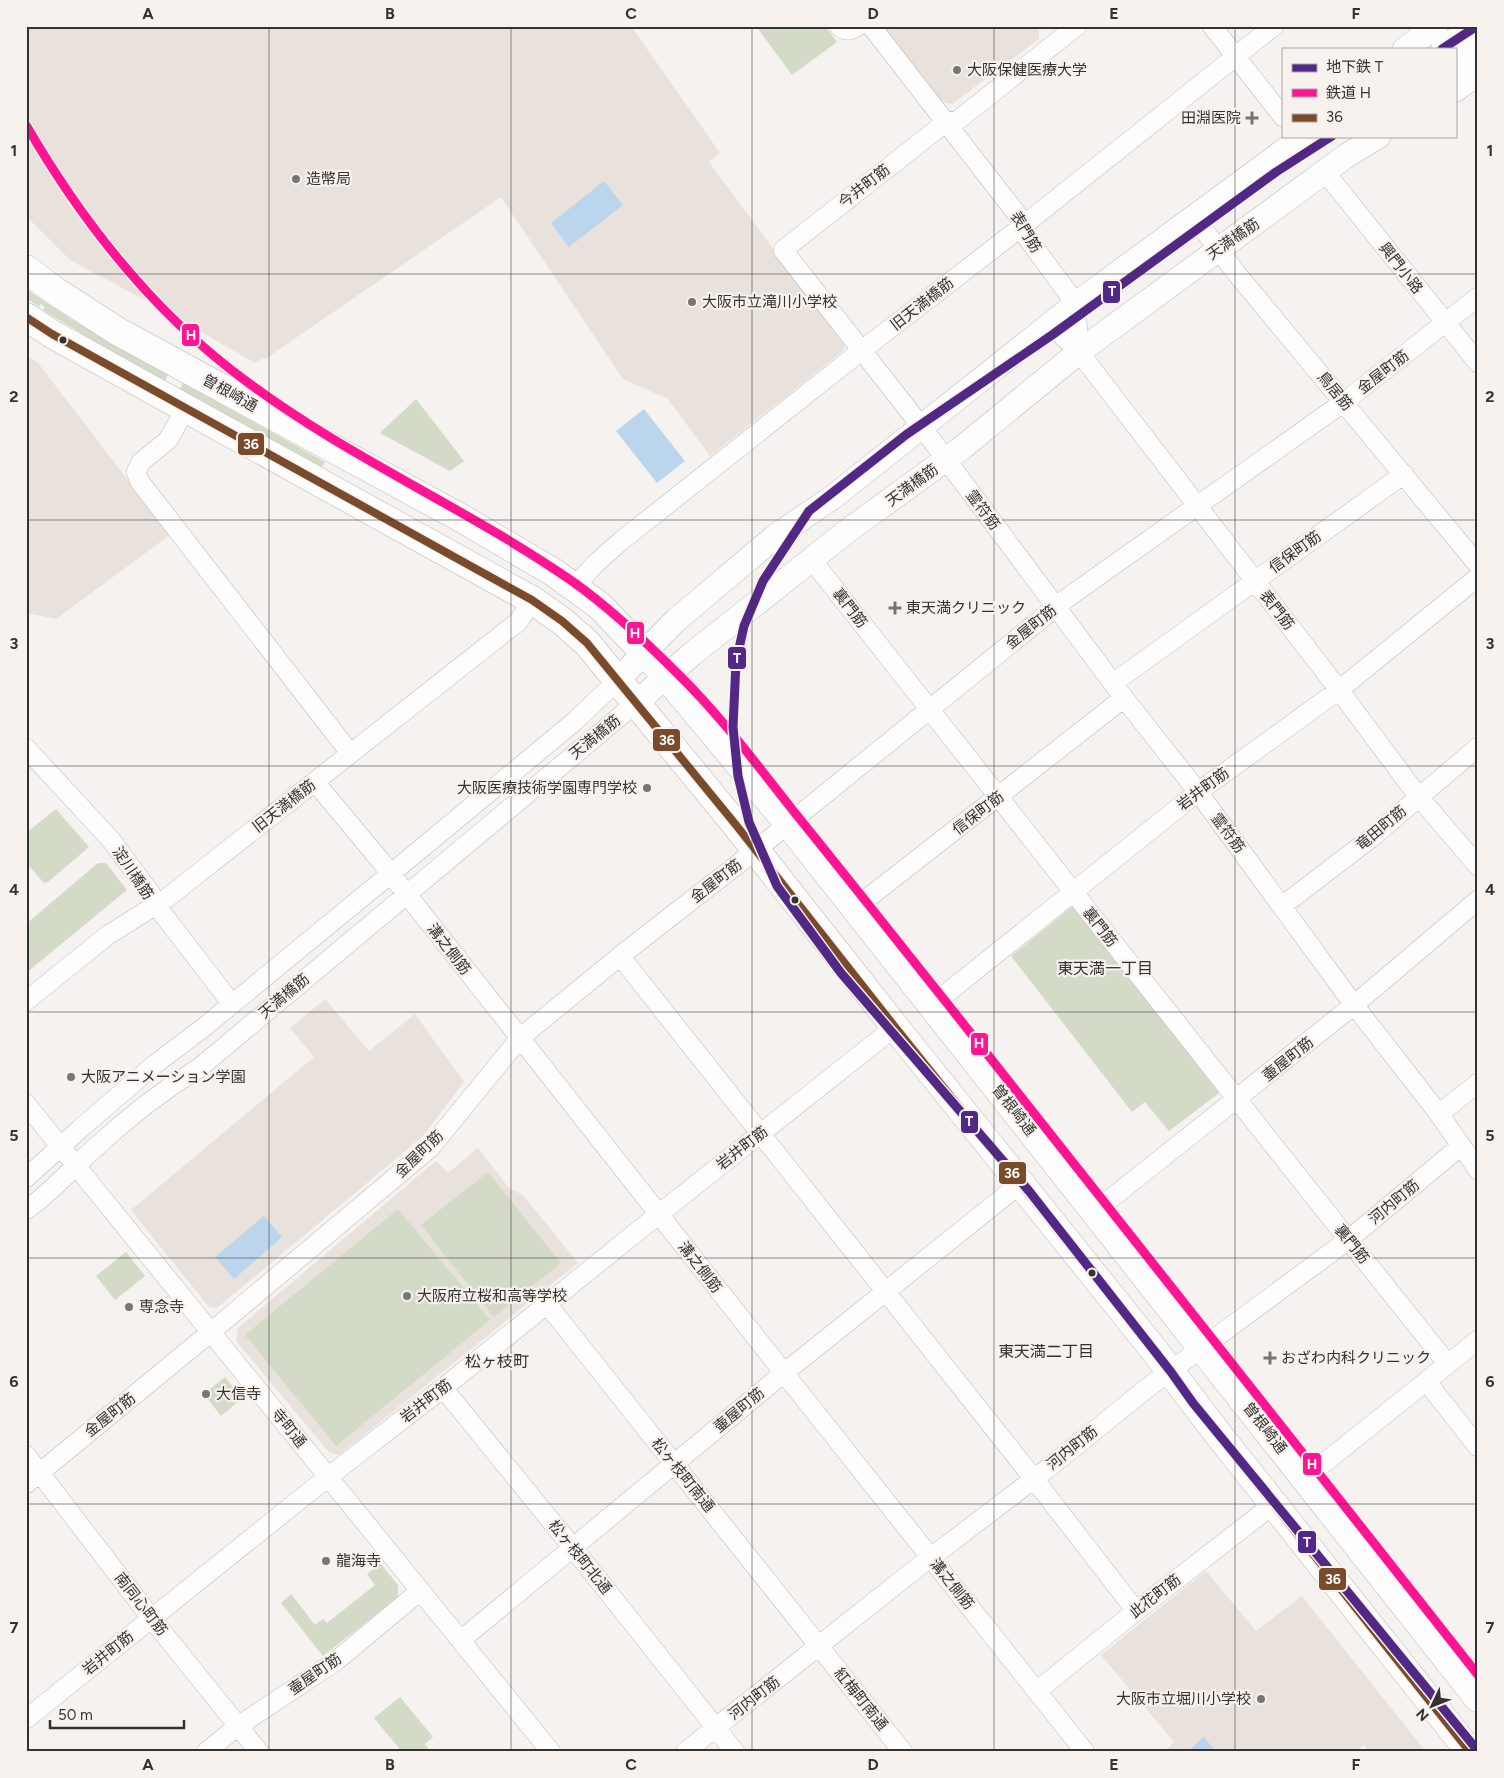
<svg xmlns="http://www.w3.org/2000/svg" width="1504" height="1778" font-family="Figtree,'Noto Sans JP',sans-serif">
	<style>
		.built { fill: #e9e1db }
		.green { fill: #d3dac8 }
		.water { fill: #bbd6ec }
		.lines { fill: none; stroke-linecap: round; stroke-linejoin: round }
		.minor-casing { stroke: #bcb9b7; stroke-width: 20 }
		.major-casing { stroke: #bcb9b7; stroke-width: 25 }
		.highway-casing { stroke: #bcb9b7; stroke-width: 29 }
		.minor { stroke: #fefdfd; stroke-width: 19 }
		.major { stroke: #fefdfd; stroke-width: 24 }
		.highway { stroke: #fefdfd; stroke-width: 28 }
		.bus-1-casing { stroke: #f7f2ed; stroke-width: 11 }
		.bus-1 { stroke: #7a4b2a; stroke-width: 8 }
		.rail-1-casing { stroke: #f7f2ed; stroke-width: 12 }
		.rail-1 { stroke: #ff1493; stroke-width: 9 }
		.metro-1-casing { stroke: #f7f2ed; stroke-width: 12 }
		.metro-1 { stroke: #522886; stroke-width: 9 }
		.grid { fill: none; stroke: #353331; stroke-width: 1; stroke-opacity: 0.55 }
		.poi-dot { fill: #787674; stroke: #f7f2ed; stroke-width: 2 }
		.bus-dot { fill: #353331; stroke: #f7f2ed; stroke-width: 2 }
		.labels { text-anchor: middle; stroke-width: 4.5; stroke-linejoin: round; paint-order: stroke }
		.poi-label { font-size: 15px; fill: #353331; stroke: #f7f2ed; text-anchor: start }
		.street-label { font-size: 15px; fill: #353331; stroke: #f7f2ed }
		.neighbourhood-label { font-size: 16px; fill: #353331; stroke: #f7f2ed }
		.line-badge { stroke: #f7f2ed; stroke-width: 2 }
		.badge-label { font-size: 14px; text-anchor: middle; font-weight: bold; fill: #fff }
		.neatline { fill: none; stroke: #353331; stroke-width: 2 }
		.grid-label { font-size: 16px; text-anchor: middle; font-weight: bold; fill: #353331 }
	</style>
	<rect width="100%" height="100%" fill="#f5f2ef"/>
	<!-- built -->
	<path class="built" d="M26,26H631L720,153L709,162L844,345L843,351L710,456L668,399L623,379L501,197L265,359L263,358L255,363L162,309L70,260L28,218L26,215Z
		M883,26H1037L1039,29V39L952,104L941,102Z
		M26,355L38,363L170,535L56,619L26,613Z
		M325,999L369,1051L415,1014L464,1082L422,1137L217,1308L209,1307L131,1210L314,1057L290,1028Z
		M478,1148L509,1188L523,1195L578,1263L339,1455L329,1452L236,1341L238,1328L436,1161L448,1173Z
		M1206,1571L1256,1631L1302,1596L1426,1752H1369L1364,1745L1356,1752H1164L1174,1742L1101,1655Z"/>
	<!-- green -->
	<path class="green" d="M756,26H825L837,42L792,75Z
		M26,289L72,320L168,375L165,381L86,336L43,310L45,307L41,304L39,307L26,298Z
		M183,383L325,462L322,467L180,389Z
		M416,399L464,461L450,471L380,433Z
		M56,809L89,847L48,882L44,883L26,862V833Z
		M98,863H106L127,890L26,973V924Z
		M1075,904L1219,1093L1169,1131L1145,1102L1132,1112L1011,956Z
		M488,1172L561,1263L494,1317L421,1225Z
		M398,1209L490,1320L336,1446L245,1335Z
		M126,1252L145,1276L115,1300L96,1276Z
		M225,1377L242,1398L221,1416L204,1394Z
		M380,1563L398,1585V1597L323,1656L281,1603L291,1594L315,1625L323,1619L327,1623L375,1585L367,1574Z
		M400,1697L433,1737L425,1744L431,1752H402L374,1718Z"/>
	<!-- water -->
	<path class="water" d="M604,181L623,205L569,247L551,223Z
		M644,409L685,461L657,483L616,431Z
		M264,1216L282,1237L234,1279L215,1257Z
		M1204,1737L1216,1752H1187Z"/>
	<g class="lines">
		<!-- minor casing -->
		<g class="minor-casing">
			<path id="minor" d="M839,26C845,32 851,31 858,26
				M871,26L1020,218V228L1076,304L1079,352
				M1077,26L958,120L945,123L783,250L921,426L1124,698L1198,792L1354,1005L1439,1114L1478,1170
				M1212,26L1283,117
				M1325,172L1478,363
				M1194,217L1237,274L1478,565
				M1050,324L1079,352L1339,690L1418,796L1478,866
				M186,408L168,440L141,462L136,472L140,482L350,753
				M811,559C1023,827 1233,1097 1447,1363
				M575,586L595,564L621,541L861,351L1020,228L1274,26
				M1113,683L1404,474
				M26,748L111,840L151,894L155,904L232,1004
				M315,782L379,859L784,1373L1085,1752
				M1282,906L1371,838L1478,747
				M855,908L1124,698
				M620,956L1034,1479L1136,1611
				M26,1001L108,935L167,898L519,621L532,600
				M932,1005L1198,792L1339,690L1478,577
				M26,1104L551,1752
				M1439,1114L1478,1083
				M26,1178L80,1129L154,1065L203,1028L411,857L575,721L617,681
				M26,1210C52,1192 72,1168 95,1148C127,1118 162,1091 199,1068L636,703
				M1094,1212L1354,1005L1478,900
				M547,1304L903,1752
				M1426,1381L1478,1447
				M443,1388L573,1548L735,1752
				M26,1455L152,1619L259,1752
				M1304,1479L1478,1340
				M26,1484L211,1332L430,1148L520,1038L620,956L756,850L1067,598L1344,402L1478,297
				M461,1640L784,1373L1020,1184
				M1037,1691L1136,1611L1274,1504
				M26,1719L328,1477L443,1388L659,1214L895,1027
				M206,1752L238,1726L336,1661L420,1591
				M685,1752L913,1571L1047,1469L1146,1389L1348,1240L1461,1146"/>
		</g>
		<!-- major casing -->
		<g class="major-casing">
			<path id="major" d="M1405,49L1436,26
				M1443,49L1474,26
				M1455,64L1478,48
				M1455,90L1478,74
				M617,681L675,621L777,535L833,497L1076,304L1304,136
				M636,703L692,654L792,575L846,532L963,447L1079,352L1346,156L1379,136"/>
		</g>
		<!-- highway casing -->
		<g class="highway-casing">
			<path id="highway" d="M26,269L55,291L117,331L461,518L553,572L600,606L667,677L788,823L1478,1698
				M26,317L52,334L149,388L532,600L562,621L587,643L736,825L895,1027L1154,1350L1218,1434L1470,1752"/>
		</g>
		<!-- minor -->
		<use href="#minor" class="minor"/>
		<!-- major -->
		<use href="#major" class="major"/>
		<!-- highway -->
		<use href="#highway" class="highway"/>
		<!-- bus-1 casing -->
		<g class="bus-1-casing">
			<path id="bus-1" d="M26,317L52,334L532,600L562,621L587,643L736,825L895,1027L1154,1350L1218,1434L1470,1752"/>
		</g>
		<!-- bus-1 -->
		<use href="#bus-1" class="bus-1"/>
		<!-- rail-1 casing -->
		<g class="rail-1-casing">
			<path id="rail-1" d="M26,125C84,225 156,316 250,384C351,459 468,509 572,581C610,608 644,640 677,673C721,716 757,765 795,813C847,877 898,942 950,1007C1127,1228 1302,1452 1478,1675"/>
		</g>
		<!-- rail-1 -->
		<use href="#rail-1" class="rail-1"/>
		<!-- metro-1 casing -->
		<g class="metro-1-casing">
			<path id="metro-1" d="M1442,49L1477,26
				M1332,136L1276,172L1052,335L907,434L809,511L763,581L744,626L736,662L733,727L738,776L749,822L777,886L841,973L1029,1191L1171,1372L1193,1403L1478,1751"/>
		</g>
		<!-- metro-1 -->
		<use href="#metro-1" class="metro-1"/>
	</g>
	<!-- grid -->
	<path class="grid" d="M269,26V1752M511,26V1752M752,26V1752M994,26V1752M1235,26V1752M26,274H1478M26,520H1478M26,766H1478M26,1012H1478M26,1258H1478M26,1504H1478"/>
	<!-- markers -->
	<g class="poi-dot">
		<circle cx="957" cy="70" r="5"/>
		<path d="M1249.5 110.5h5v5h5v5h-5v5h-5v-5h-5v-5h5z"/>
		<circle cx="296" cy="179" r="5"/>
		<circle cx="692" cy="302" r="5"/>
		<path d="M892.5 600.5h5v5h5v5h-5v5h-5v-5h-5v-5h5z"/>
		<circle cx="647" cy="788" r="5"/>
		<circle cx="71" cy="1077" r="5"/>
		<circle cx="407" cy="1296" r="5"/>
		<circle cx="129" cy="1307" r="5"/>
		<path d="M1267.5 1350.5h5v5h5v5h-5v5h-5v-5h-5v-5h5z"/>
		<circle cx="206" cy="1394" r="5"/>
		<circle cx="326" cy="1561" r="5"/>
		<circle cx="1261" cy="1699" r="5"/>
	</g>
	<g class="bus-dot">
		<circle cx="63" cy="340" r="4.5"/>
		<circle cx="795" cy="900" r="4.5"/>
		<circle cx="1092" cy="1273" r="4.5"/>
	</g>
	<g class="labels">
		<!-- poi labels -->
		<g class="poi-label">
			<text x="967" y="75">大阪保健医療大学</text>
			<text x="1241" y="123" text-anchor="end">田淵医院</text>
			<text x="306" y="184">造幣局</text>
			<text x="702" y="307">大阪市立滝川小学校</text>
			<text x="906" y="613">東天満クリニック</text>
			<text x="637" y="793" text-anchor="end">大阪医療技術学園専門学校</text>
			<text x="81" y="1082">大阪アニメーション学園</text>
			<text x="417" y="1301">大阪府立桜和高等学校</text>
			<text x="139" y="1312">専念寺</text>
			<text x="1281" y="1363">おざわ内科クリニック</text>
			<text x="216" y="1399">大信寺</text>
			<text x="336" y="1566">龍海寺</text>
			<text x="1251" y="1704" text-anchor="end">大阪市立堀川小学校</text>
		</g>
		<!-- street labels -->
		<g class="street-label">
			<text transform="translate(864 186) rotate(-38)" y="5">今井町筋</text>
			<text transform="translate(1026 232) rotate(59)" y="5">表門筋</text>
			<text transform="translate(1233 239) rotate(-35)" y="5">天満橋筋</text>
			<text transform="translate(1401 268) rotate(52)" y="5">興門小路</text>
			<text transform="translate(922 304) rotate(-38)" y="5">旧天満橋筋</text>
			<text transform="translate(1383 372) rotate(-38)" y="5">金屋町筋</text>
			<text transform="translate(1335 391) rotate(50)" y="5">鳥居筋</text>
			<text transform="translate(230 393) rotate(29)" y="5">曽根崎通</text>
			<text transform="translate(912 485) rotate(-36)" y="5">天満橋筋</text>
			<text transform="translate(983 510) rotate(53)" y="5">霊符筋</text>
			<text transform="translate(1295 552) rotate(-36)" y="5">信保町筋</text>
			<text transform="translate(850 608) rotate(52)" y="5">裏門筋</text>
			<text transform="translate(1277 610) rotate(52)" y="5">表門筋</text>
			<text transform="translate(1031 627) rotate(-39)" y="5">金屋町筋</text>
			<text transform="translate(595 737) rotate(-39)" y="5">天満橋筋</text>
			<text transform="translate(1203 789) rotate(-37)" y="5">岩井町筋</text>
			<text transform="translate(284 806) rotate(-38)" y="5">旧天満橋筋</text>
			<text transform="translate(978 813) rotate(-38)" y="5">信保町筋</text>
			<text transform="translate(1381 828) rotate(-40)" y="5">竜田町筋</text>
			<text transform="translate(1228 833) rotate(53)" y="5">霊符筋</text>
			<text transform="translate(133 873) rotate(56)" y="5">淀川橋筋</text>
			<text transform="translate(716 881) rotate(-38)" y="5">金屋町筋</text>
			<text transform="translate(1100 927) rotate(52)" y="5">裏門筋</text>
			<text transform="translate(449 949) rotate(52)" y="5">溝之側筋</text>
			<text transform="translate(284 996) rotate(-40)" y="5">天満橋筋</text>
			<text transform="translate(1288 1059) rotate(-39)" y="5">壷屋町筋</text>
			<text transform="translate(1014 1110) rotate(52)" y="5">曽根崎通</text>
			<text transform="translate(742 1148) rotate(-38)" y="5">岩井町筋</text>
			<text transform="translate(419 1154) rotate(-44)" y="5">金屋町筋</text>
			<text transform="translate(1394 1202) rotate(-40)" y="5">河内町筋</text>
			<text transform="translate(1352 1244) rotate(51)" y="5">裏門筋</text>
			<text transform="translate(700 1267) rotate(52)" y="5">溝之側筋</text>
			<text transform="translate(426 1401) rotate(-38)" y="5">岩井町筋</text>
			<text transform="translate(739 1410) rotate(-40)" y="5">壷屋町筋</text>
			<text transform="translate(110 1415) rotate(-39)" y="5">金屋町筋</text>
			<text transform="translate(289 1428) rotate(51)" y="5">寺町通</text>
			<text transform="translate(1265 1428) rotate(52)" y="5">曽根崎通</text>
			<text transform="translate(1072 1448) rotate(-39)" y="5">河内町筋</text>
			<text transform="translate(683 1475) rotate(51)" y="5">松ヶ枝町南通</text>
			<text transform="translate(580 1557) rotate(51)" y="5">松ヶ枝町北通</text>
			<text transform="translate(952 1584) rotate(51)" y="5">溝之側筋</text>
			<text transform="translate(1155 1596) rotate(-38)" y="5">此花町筋</text>
			<text transform="translate(141 1604) rotate(52)" y="5">南同心町筋</text>
			<text transform="translate(108 1653) rotate(-39)" y="5">岩井町筋</text>
			<text transform="translate(315 1674) rotate(-35)" y="5">壷屋町筋</text>
			<text transform="translate(754 1698) rotate(-38)" y="5">河内町筋</text>
			<text transform="translate(861 1699) rotate(51)" y="5">紅梅町南通</text>
		</g>
		<!-- neighbourhood labels -->
		<g class="neighbourhood-label">
			<text x="1105" y="974">東天満一丁目</text>
			<text x="1046" y="1357">東天満二丁目</text>
			<text x="497" y="1367">松ヶ枝町</text>
		</g>
	</g>
	<g class="line-badge">
		<rect x="1102" y="280" width="19" height="24" rx="5" fill="#522886"/>
		<rect x="181" y="323" width="19" height="24" rx="5" fill="#ff1493"/>
		<rect x="237" y="432" width="28" height="24" rx="5" fill="#7a4b2a"/>
		<rect x="626" y="621" width="19" height="24" rx="5" fill="#ff1493"/>
		<rect x="727" y="646" width="20" height="24" rx="5" fill="#522886"/>
		<rect x="652" y="728" width="29" height="24" rx="5" fill="#7a4b2a"/>
		<rect x="970" y="1032" width="19" height="24" rx="5" fill="#ff1493"/>
		<rect x="960" y="1110" width="19" height="24" rx="5" fill="#522886"/>
		<rect x="998" y="1161" width="29" height="24" rx="5" fill="#7a4b2a"/>
		<rect x="1302" y="1452" width="20" height="24" rx="5" fill="#ff1493"/>
		<rect x="1297" y="1530" width="20" height="24" rx="5" fill="#522886"/>
		<rect x="1318" y="1567" width="29" height="24" rx="5" fill="#7a4b2a"/>
	</g>
	<g class="badge-label">
		<text x="1112" y="296">T</text>
		<text x="191" y="340">H</text>
		<text x="251" y="449">36</text>
		<text x="635" y="638">H</text>
		<text x="737" y="663">T</text>
		<text x="667" y="745">36</text>
		<text x="979" y="1048">H</text>
		<text x="969" y="1126">T</text>
		<text x="1012" y="1178">36</text>
		<text x="1312" y="1469">H</text>
		<text x="1307" y="1547">T</text>
		<text x="1333" y="1584">36</text>
	</g>
	<!-- border -->
	<rect width="1504" height="1778" fill="none" stroke="#f7f2ed" stroke-width="55"/>
	<!-- legend -->
	<rect x="1282" y="48" width="175" height="90" fill="#f7f2ed" stroke="#a9a6a2"/>
	<rect x="1292" y="64" width="25" height="8" fill="#522886" stroke="#a9a6a2"/>
	<text x="1326" y="72" font-size="15" fill="#353331">地下鉄 T</text>
	<rect x="1292" y="89" width="25" height="8" fill="#ff1493" stroke="#a9a6a2"/>
	<text x="1326" y="98" font-size="15" fill="#353331">鉄道 H</text>
	<rect x="1292" y="114" width="25" height="8" fill="#7a4b2a" stroke="#a9a6a2"/>
	<text x="1326" y="122" font-size="15" fill="#353331">36</text>
	<!-- north arrow -->
	<g transform="translate(1432 1706) rotate(227)" stroke="#f7f2ed" stroke-width="4" paint-order="stroke">
	<path d="M0-4L9 19L0 12L-9 19Z" fill="#353331"/>
	<text y="-8" font-size="14" font-weight="bold" text-anchor="middle" fill="#353331">N</text>
	</g>
	<!-- scale -->
	<path d="M50 1720v8h134v-8" fill="none" stroke="#353331" stroke-width="2.5"/>
	<text x="58" y="1720" font-size="15" fill="#353331" stroke="#f7f2ed" stroke-width="4" paint-order="stroke">50 m</text>
	<rect x="28" y="28" width="1448" height="1722" class="neatline"/>
	<g class="grid-label">
		<text x="148" y="19">A</text>
		<text x="390" y="19">B</text>
		<text x="631" y="19">C</text>
		<text x="873" y="19">D</text>
		<text x="1114" y="19">E</text>
		<text x="1356" y="19">F</text>
		<text x="14" y="156">1</text>
		<text x="1490" y="156">1</text>
		<text x="14" y="402">2</text>
		<text x="1490" y="402">2</text>
		<text x="14" y="649">3</text>
		<text x="1490" y="649">3</text>
		<text x="14" y="895">4</text>
		<text x="1490" y="895">4</text>
		<text x="14" y="1141">5</text>
		<text x="1490" y="1141">5</text>
		<text x="14" y="1387">6</text>
		<text x="1490" y="1387">6</text>
		<text x="14" y="1633">7</text>
		<text x="1490" y="1633">7</text>
		<text x="148" y="1770">A</text>
		<text x="390" y="1770">B</text>
		<text x="631" y="1770">C</text>
		<text x="873" y="1770">D</text>
		<text x="1114" y="1770">E</text>
		<text x="1356" y="1770">F</text>
	</g>
</svg>
